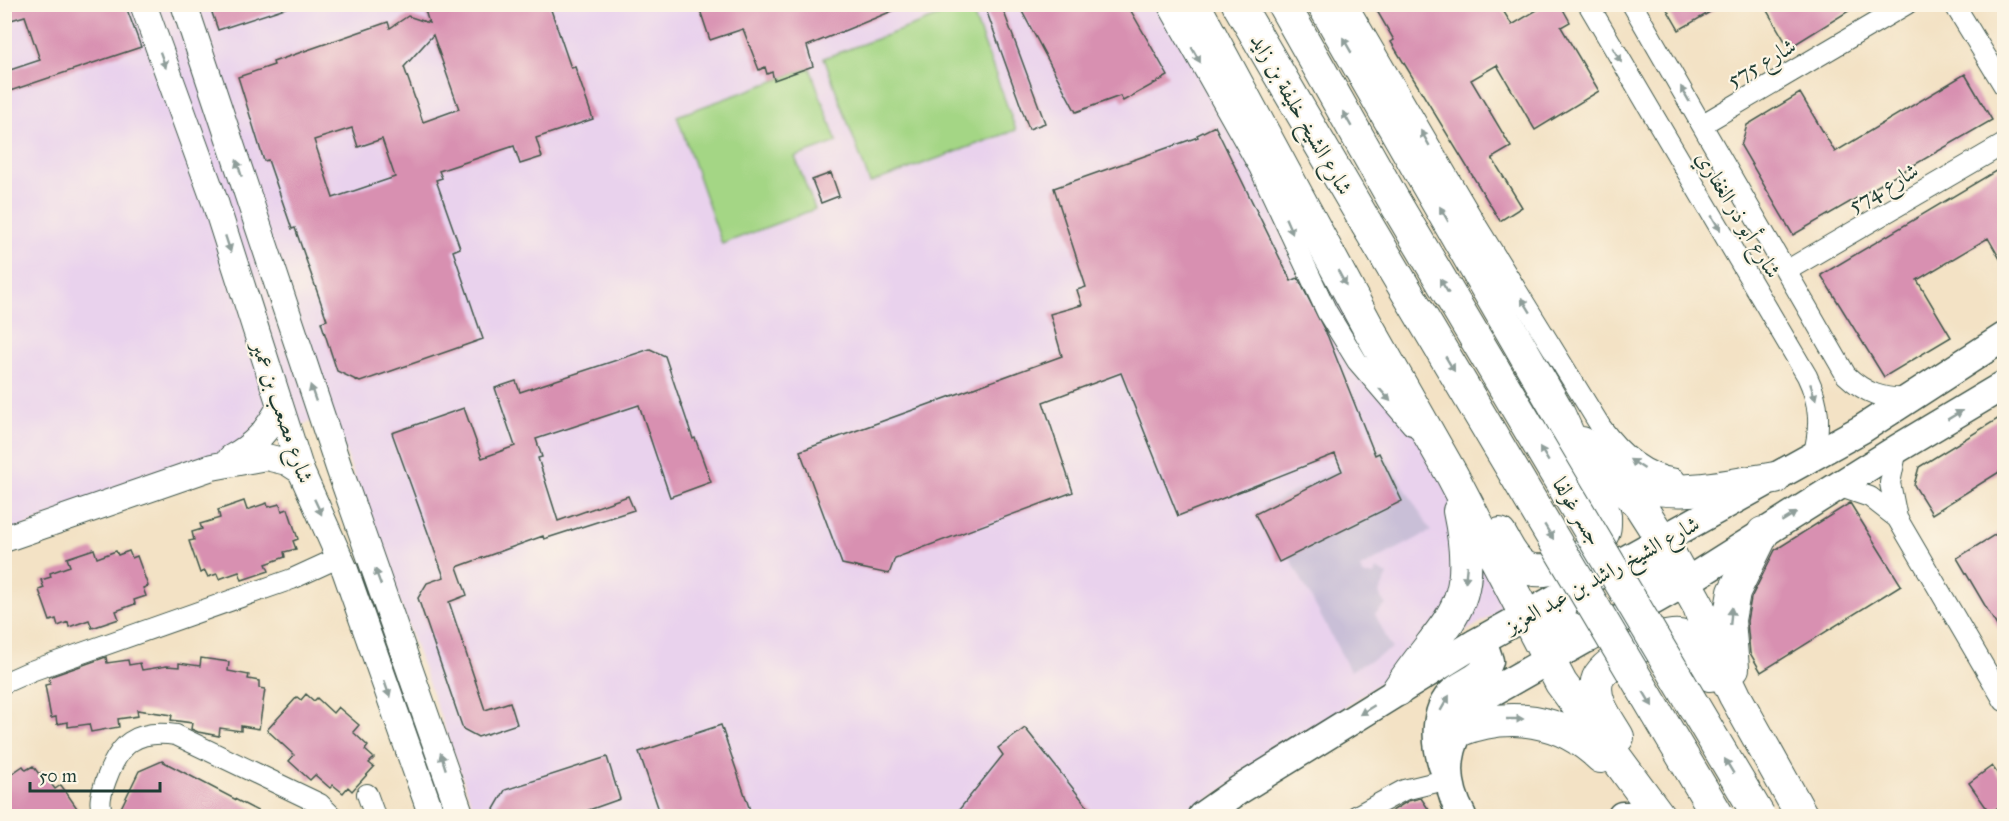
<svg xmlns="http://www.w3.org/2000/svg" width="2009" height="821" font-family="'IM FELL Great Primer',Amiri,serif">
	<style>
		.built { fill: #e9d2ed }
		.industrial { fill: #c9bfd7 }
		.green { fill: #a4d685; stroke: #628a5c; stroke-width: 1.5 }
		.building { fill: #d890b1; fill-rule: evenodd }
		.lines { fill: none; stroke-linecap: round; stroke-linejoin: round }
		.minor-casing { stroke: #3f564a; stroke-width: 22 }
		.tertiary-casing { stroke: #3f564a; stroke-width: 28 }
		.secondary-casing { stroke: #3f564a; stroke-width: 31 }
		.primary-casing { stroke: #3f564a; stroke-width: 34 }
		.minor { stroke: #fff; stroke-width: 20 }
		.tertiary { stroke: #fff; stroke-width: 26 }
		.secondary { stroke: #fff; stroke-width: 28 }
		.primary { stroke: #fff; stroke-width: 32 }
		.primary-bridge-casing { stroke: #3f564a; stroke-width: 34; stroke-linecap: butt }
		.primary-bridge { stroke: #fff; stroke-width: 32 }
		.oneway { fill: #8f9e9a }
		.labels { text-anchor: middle; stroke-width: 4.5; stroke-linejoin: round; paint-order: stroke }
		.street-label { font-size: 22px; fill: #1f3d34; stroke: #fcf5e5 }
	</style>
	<rect width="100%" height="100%" fill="#fcf5e5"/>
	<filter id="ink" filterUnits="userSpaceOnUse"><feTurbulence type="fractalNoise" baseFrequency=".0167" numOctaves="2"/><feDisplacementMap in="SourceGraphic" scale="12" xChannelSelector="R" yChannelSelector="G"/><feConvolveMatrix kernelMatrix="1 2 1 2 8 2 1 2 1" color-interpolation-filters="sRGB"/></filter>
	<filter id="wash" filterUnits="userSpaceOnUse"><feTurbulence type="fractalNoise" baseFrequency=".008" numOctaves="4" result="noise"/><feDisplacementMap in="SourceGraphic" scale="24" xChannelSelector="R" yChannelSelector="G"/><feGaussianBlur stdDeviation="1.35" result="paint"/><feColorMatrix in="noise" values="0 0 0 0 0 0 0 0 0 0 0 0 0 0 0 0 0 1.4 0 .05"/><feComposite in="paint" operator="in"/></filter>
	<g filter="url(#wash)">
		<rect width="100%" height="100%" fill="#f3e2c5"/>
		<!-- built -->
		<path class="built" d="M1176,4L1515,602L1378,684L1271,760L1180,816H476L332,414L5,533V5Z"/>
		<!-- industrial -->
		<path class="industrial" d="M1380,448L1431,531L1360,568L1363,575H1374L1376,569L1388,575L1379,593L1386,605L1375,614L1392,649L1350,671L1263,507Z"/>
		<!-- green -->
		<path class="green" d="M970,5L1016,130L870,183L824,58Z
			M810,68L837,142L795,157L815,209L722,244L677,116Z"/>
		<g id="blocks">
			<!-- building -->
			<path class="building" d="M4,4H125L141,47L4,93V72L40,60L25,16L4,22Z
				M209,4H287L288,7L218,30Z
				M423,4H549L571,68L575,67L593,119L536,138L542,157L520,164L514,146L439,171L442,178L436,180L460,248L453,251L483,339L360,382L337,371L321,322L327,320L295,228L292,229L268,160L264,161L238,77L274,65L273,62L388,22L390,28L408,16L429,23ZM433,35L459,109L423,122L404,67ZM352,128L358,147L382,139L395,177L333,198L314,140Z
				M698,4H907V5L807,46L813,66L774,80L772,72L767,74L765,67L759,70L743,29L710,40Z
				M984,4H1001L1045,123L1029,129Z
				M1018,4H1127L1168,76L1123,101L1120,96L1076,112Z
				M1373,4H1427L1431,11L1441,4H1499L1512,25L1547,4H1560L1570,22L1561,27L1599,91L1535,130L1497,65L1471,80L1511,147L1492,158L1522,207L1500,221L1391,42L1394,40Z
				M1664,4H1724L1679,30Z
				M1763,4H1860L1789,48Z
				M1965,74L1992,120L1793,235L1741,146L1747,125L1800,93L1835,152Z
				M1215,126L1291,281L1298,278L1328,337L1375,455L1379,453L1402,501L1279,562L1255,514L1342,471L1335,454L1178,516L1121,373L1043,402L1073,492L895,558L889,574L842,564L800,451L1062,356L1050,314L1082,305L1077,290L1086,287L1054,188L1198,137L1197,135Z
				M2004,166V266L1988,238L1917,280L1951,337L1884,377L1821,275Z
				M831,173L839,196L821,203L812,180Z
				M650,349L665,356L693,439L695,438L711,482L670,497L639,405L536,439L542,457L538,458L558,521L628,496L634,510L544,539L543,536L457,567L467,595L449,602L485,710L510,702L517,724L478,737L463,729L418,598L427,583L444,577L392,433L464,408L482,458L515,446L495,388L516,381L520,392Z
				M2004,415V469L1932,514L1914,485L1919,467Z
				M244,501L247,510L267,503L268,507L280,504L282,511L288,509L298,539L293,541L296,549L284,552L285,557L266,564L269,571L242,580L239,572L219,579L217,574L208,577L205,571L200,573L189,541L194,540L192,532L202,529L200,524L220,518L218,510Z
				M1850,503L1901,585L1761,672L1750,653L1747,621L1751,598L1775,550Z
				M2004,529V638L1957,558Z
				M94,549L97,558L116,551L118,555L129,551L132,558L137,556L148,586L143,588L146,596L134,600L135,604L116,611L119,619L92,628L89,620L69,627L68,622L58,626L56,619L50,621L39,590L44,588L41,580L51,577L50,573L70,566L67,558Z
				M106,657L107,663L128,660L129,665L140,663L142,670L167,666L179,667V663L200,666L201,658L229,662L228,671L249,675L248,679L259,681V688L265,689L259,729L241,726V731L220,728L219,736L198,732L191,729L192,723L171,720L172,715L137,710L138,716L118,719L119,727L91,732L89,724L68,727V722L57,724L56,717L51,718L45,685L50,684L49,677Z
				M306,694L314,701L317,698L333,713L338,707L359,725L353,732L368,746L365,750L374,758L369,763L374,767L352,791L348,787L343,793L333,785L330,788L315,775L310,780L289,761L294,755L267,730L297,697L301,700Z
				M721,725L752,816H661L639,752Z
				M1025,728L1095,816H954L1003,755L998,748Z
				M607,757L620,799L572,816H497L494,809L505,790Z
				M162,761L267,816H117L139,771Z
				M23,766L26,770L33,766L39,774L42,772L55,789L61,785L77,808L64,816H4V779Z
				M1992,766L2004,783V803L1990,813L1969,783Z
				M1421,798L1433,816H1384L1408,801Z"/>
		</g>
	</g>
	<g filter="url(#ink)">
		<use href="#blocks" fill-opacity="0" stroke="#3f564a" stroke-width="1.5"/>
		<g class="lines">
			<!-- minor casing -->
			<g class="minor-casing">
				<path id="minor" d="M1167,4L1259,167L1327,312L1357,361L1412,425
					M1347,4L1477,226L1601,427C1619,452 1642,474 1675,479
					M1588,4L1807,376C1820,403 1821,427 1813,456
					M1632,4L1846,375C1865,393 1883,400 1909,398
					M1954,4L2004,86
					M1703,124L1907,4
					M1786,271L2004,144
					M1897,449L1890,483L1897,518L2004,701
					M1838,486L1870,497L1897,518
					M4,683L31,671L292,579L340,557
					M367,794L375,816
					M103,816C98,803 101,794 106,780C119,744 135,729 176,735L320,804L332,816
					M1356,816L1404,790L1449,779"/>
			</g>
			<!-- tertiary casing -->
			<g class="tertiary-casing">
				<path id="tertiary" d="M143,4L215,202L301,471L345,570L432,816
					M184,4L339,468L461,816
					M231,458C255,445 267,431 280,407
					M4,539L212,467L266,457L287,462L301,471"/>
			</g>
			<!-- secondary casing -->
			<g class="secondary-casing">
				<path id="secondary" d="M1443,766C1435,741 1433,705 1458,688C1470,680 1484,676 1489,661L1485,649L1476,643
					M1202,816L1239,790L1476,643L1862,429L2004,337
					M1462,816C1436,768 1451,728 1490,693L1686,582L1897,449L2004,385
					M1622,816H1647"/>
			</g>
			<!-- primary casing -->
			<g class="primary-casing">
				<path id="primary" d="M1194,4L1368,327L1452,475L1561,683L1659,816
					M1238,4L1366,223
					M1283,4L1397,206
					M1323,4L1557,410L1605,515C1605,523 1606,530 1601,537C1590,556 1545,579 1525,567C1512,560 1507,545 1500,534
					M1582,443L1639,504L1662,540L1698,605L1720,665L1735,696L1802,816
					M1614,475C1664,503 1723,486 1775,478
					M1633,612L1647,590L1662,540
					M1526,617L1555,622L1589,636
					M1551,643L1555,622L1565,596
					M1733,668L1729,620L1734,592L1763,533
					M1398,690C1448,615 1480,611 1459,511
					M1458,731C1509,711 1561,718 1601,757
					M1618,737C1609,721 1592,701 1597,681C1601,662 1667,629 1683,637C1696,643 1703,663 1710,675"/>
			</g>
			<!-- minor -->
			<use href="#minor" class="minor"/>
			<!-- tertiary -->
			<use href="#tertiary" class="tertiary"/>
			<!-- secondary -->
			<use href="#secondary" class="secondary"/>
			<!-- primary -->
			<use href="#primary" class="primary"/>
			<!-- primary-bridge casing -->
			<g class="primary-bridge-casing">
				<path id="primary-bridge" d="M1397,206L1759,816
					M1366,223L1718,816"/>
			</g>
			<!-- primary-bridge -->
			<use href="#primary-bridge" class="primary-bridge"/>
		</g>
		<!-- one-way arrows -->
		<defs><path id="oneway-solid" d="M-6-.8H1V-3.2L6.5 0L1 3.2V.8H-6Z" transform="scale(1.5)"/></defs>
		<g class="oneway">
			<use href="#oneway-solid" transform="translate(1347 45) rotate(-120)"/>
			<use href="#oneway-solid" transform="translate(1196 55) rotate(60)"/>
			<use href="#oneway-solid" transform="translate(1617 55) rotate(60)"/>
			<use href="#oneway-solid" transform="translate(163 60) rotate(70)"/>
			<use href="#oneway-solid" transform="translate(1685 94) rotate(-120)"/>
			<use href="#oneway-solid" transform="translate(1347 119) rotate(-120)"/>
			<use href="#oneway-solid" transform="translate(1425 138) rotate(-120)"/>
			<use href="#oneway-solid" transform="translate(239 168) rotate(-108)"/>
			<use href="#oneway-solid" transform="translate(1444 214) rotate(-120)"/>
			<use href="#oneway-solid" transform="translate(1716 223) rotate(59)"/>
			<use href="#oneway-solid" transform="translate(1289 226) rotate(66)"/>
			<use href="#oneway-solid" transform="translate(228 244) rotate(72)"/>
			<use href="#oneway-solid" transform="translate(1342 278) rotate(62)"/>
			<use href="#oneway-solid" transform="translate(1444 286) rotate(-121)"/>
			<use href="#oneway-solid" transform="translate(1526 305) rotate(-122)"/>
			<use href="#oneway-solid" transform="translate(1450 364) rotate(59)"/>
			<use href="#oneway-solid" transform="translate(1813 392) rotate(72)"/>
			<use href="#oneway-solid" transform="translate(313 393) rotate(-109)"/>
			<use href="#oneway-solid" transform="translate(1385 395) rotate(49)"/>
			<use href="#oneway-solid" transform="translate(1955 415) rotate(-31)"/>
			<use href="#oneway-solid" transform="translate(1544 454) rotate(-121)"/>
			<use href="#oneway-solid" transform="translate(1637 464) rotate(-147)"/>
			<use href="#oneway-solid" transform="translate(318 507) rotate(65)"/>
			<use href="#oneway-solid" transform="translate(1789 517) rotate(-32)"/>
			<use href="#oneway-solid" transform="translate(1549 532) rotate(59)"/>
			<use href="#oneway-solid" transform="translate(1466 574) rotate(96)"/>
			<use href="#oneway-solid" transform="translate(378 577) rotate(-110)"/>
			<use href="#oneway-solid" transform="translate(1731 616) rotate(-85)"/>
			<use href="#oneway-solid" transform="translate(387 689) rotate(71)"/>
			<use href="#oneway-solid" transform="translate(1648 699) rotate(59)"/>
			<use href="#oneway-solid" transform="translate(1445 703) rotate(-60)"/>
			<use href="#oneway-solid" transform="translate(1367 710) rotate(148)"/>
			<use href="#oneway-solid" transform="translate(1515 719)"/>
			<use href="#oneway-solid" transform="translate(443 761) rotate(-108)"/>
			<use href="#oneway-solid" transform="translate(1729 766) rotate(-121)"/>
		</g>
	</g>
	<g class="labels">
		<!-- street labels -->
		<g class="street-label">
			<text transform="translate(1761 62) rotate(-30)" y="8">شارع 575</text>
			<text transform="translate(1302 114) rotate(60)" y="8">شارع الشيخ خليفة بن زايد</text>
			<text transform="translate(1883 187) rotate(-30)" y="8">شارع 574</text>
			<text transform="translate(1739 214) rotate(59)" y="8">شارع أبو ذر الغفاري</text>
			<text transform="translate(283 412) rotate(71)" y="8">شارع مصعب بن عمير</text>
			<text transform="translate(1578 511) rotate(59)" y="8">جسر غولفا</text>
			<text transform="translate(1602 574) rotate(-29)" y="8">شارع الشيخ راشد بن عبد العزيز</text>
		</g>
	</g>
	<!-- margin -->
	<rect width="2009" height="821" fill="none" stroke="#fcf5e5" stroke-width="24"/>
	<!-- scale -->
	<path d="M30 782v9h130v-9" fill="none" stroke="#1f3d34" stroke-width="3"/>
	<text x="39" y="782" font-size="18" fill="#1f3d34" stroke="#fcf5e5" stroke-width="4.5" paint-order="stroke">50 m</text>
</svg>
